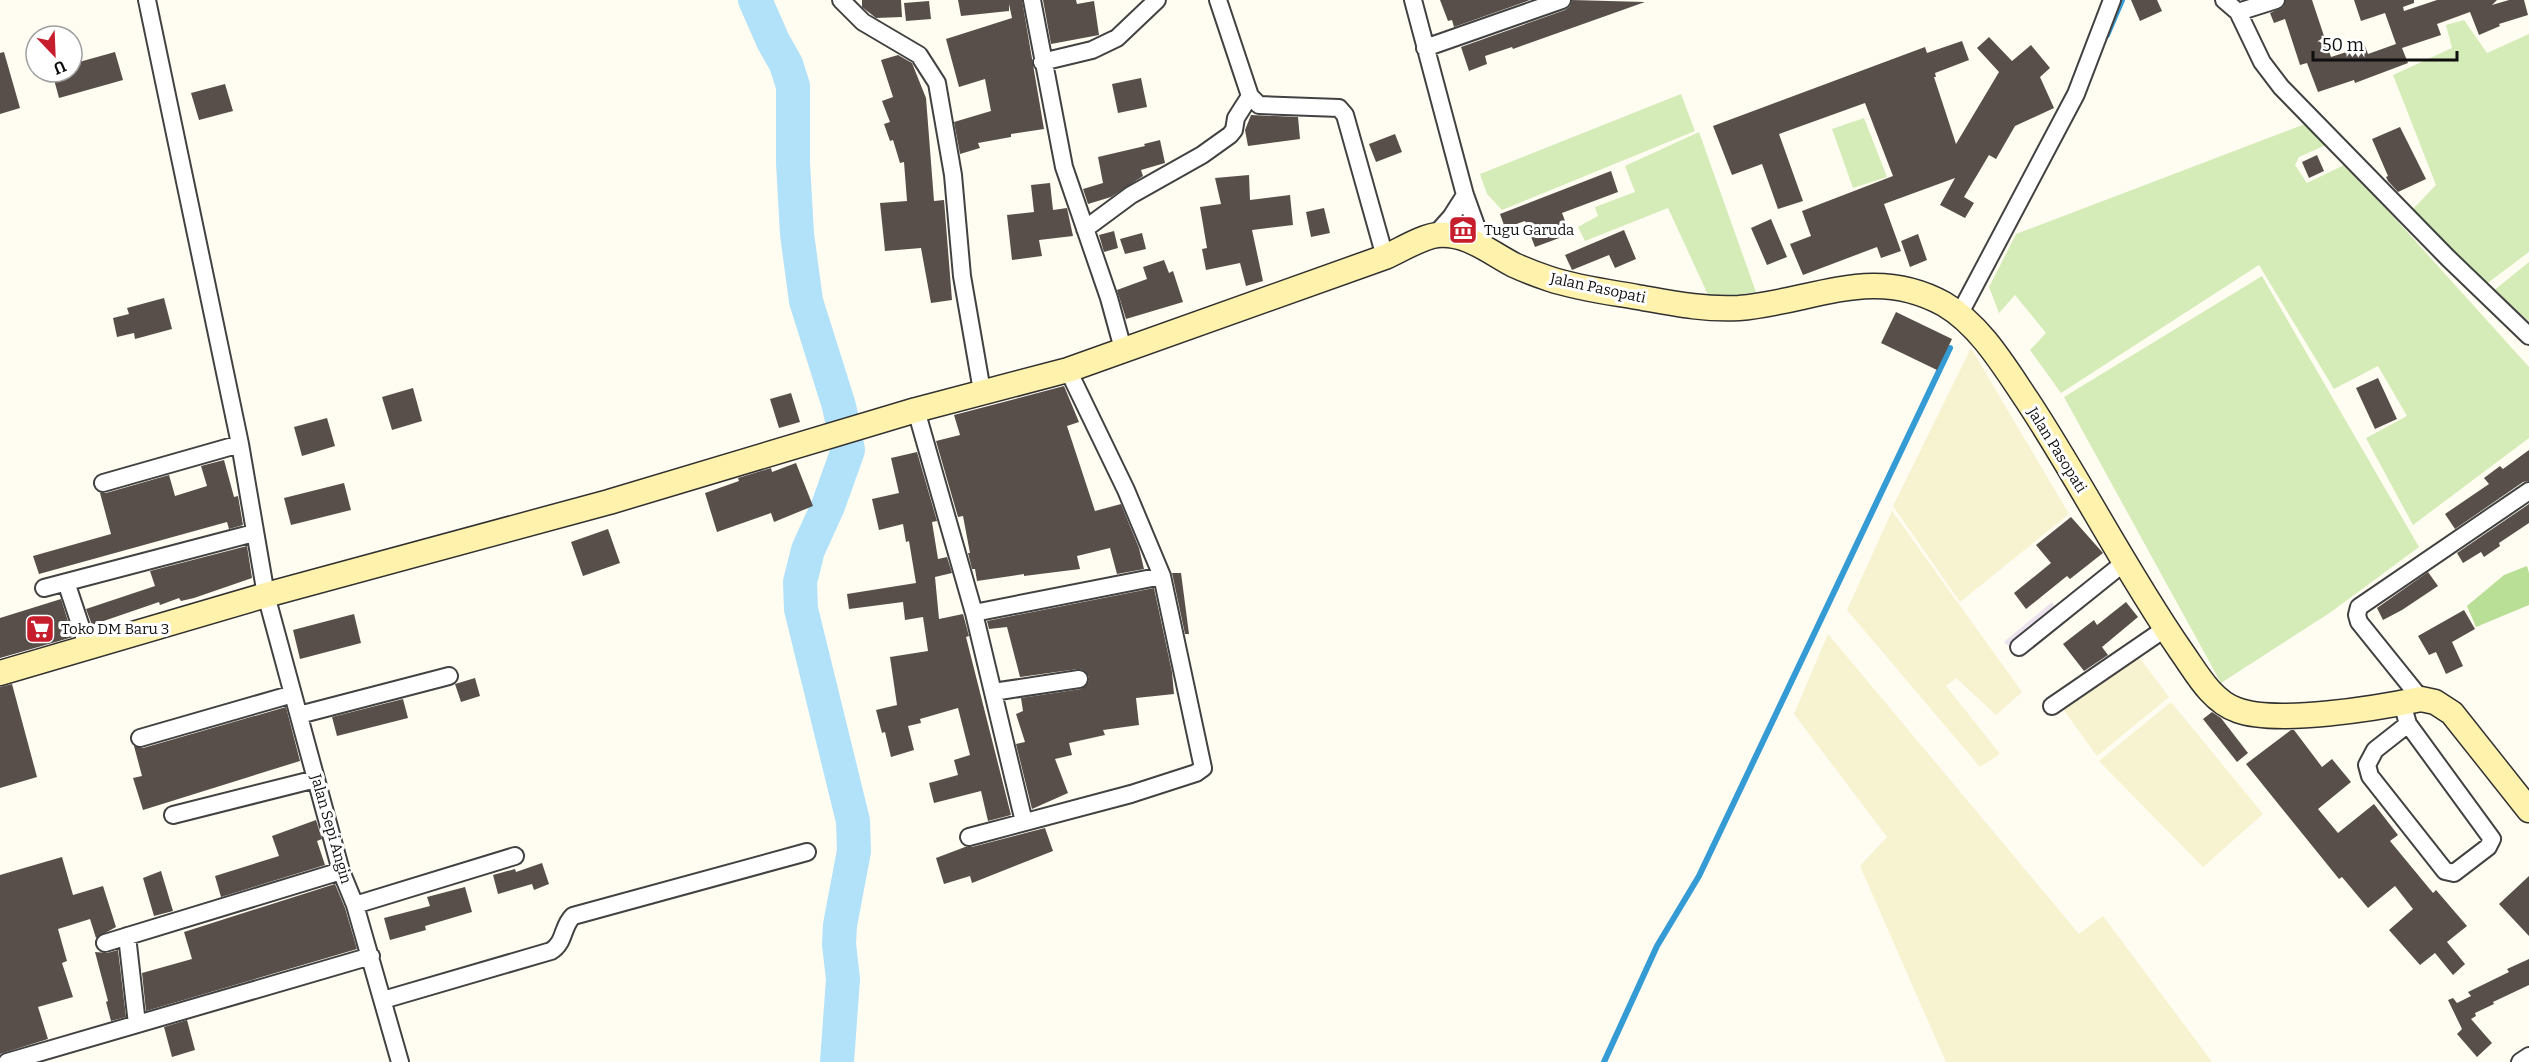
<svg xmlns="http://www.w3.org/2000/svg" width="2529" height="1062" font-family="Bitter,serif">
	<style>
		.industrial { fill: #ece3ee }
		.farmland { fill: #f7f2cf }
		.green { fill: #d5ecb8 }
		.forest { fill: #b9de96 }
		.lines { fill: none; stroke-linecap: round; stroke-linejoin: round }
		.stream { stroke: #359bd5; stroke-width: 6 }
		.river { stroke: #b2e2f9; stroke-width: 34 }
		.building { fill: #584f4a }
		.street-casing { stroke: #424242; stroke-width: 20 }
		.secondary-casing { stroke: #313131; stroke-width: 27 }
		.street { stroke: #fff; stroke-width: 16 }
		.secondary { stroke: #fff2ac; stroke-width: 24 }
		.labels { text-anchor: middle; stroke-width: 6; stroke-linejoin: round; paint-order: stroke }
		.poi-label { font-size: 15px; fill: #0f0f0f; stroke: #fff; text-anchor: start }
		.street-label { font-size: 15px; fill: #0f0f0f; stroke: #fff }
	</style>
	<rect width="100%" height="100%" fill="#fffcf1"/>
	<!-- industrial -->
	<path class="industrial" d="M2052,602L2066,622L2022,658L2004,642Z"/>
	<!-- farmland -->
	<path class="farmland" d="M1971,348L2069,514L1960,602L1893,506Z
		M1892,511L2022,692L1996,715L1956,678L1946,686L2000,754L1980,767L1847,610Z
		M1828,634L2079,934L2103,916L2212,1062H1946L1860,866L1887,837L1794,714Z
		M2136,653L2169,697L2097,756L2063,709Z
		M2171,702L2263,814L2203,867L2099,761Z"/>
	<!-- green -->
	<path class="green" d="M2464,20L2487,53L2529,34V252L2485,285L2412,210L2436,185L2393,75L2452,48L2446,25Z
		M1681,94L1695,131L1502,210L1487,194L1480,174Z
		M1864,118L1887,177L1853,188L1832,129Z
		M2305,124L2326,145L2299,157L2295,165L2307,183L2346,164L2529,367V438L2413,525L2366,438L2407,416L2378,366L2334,389L2259,265L2061,393L2030,350L2046,333L2015,295L1999,313L1989,287L2016,234Z
		M1699,132L1756,292L1710,299L1668,208L1585,241L1578,227L1598,216L1595,207L1635,192L1625,166Z
		M2529,262V321L2492,292Z
		M2262,276L2419,547L2331,612L2221,683L2064,397Z"/>
	<!-- forest -->
	<path class="forest" d="M2527,566L2529,573V605L2476,627L2467,606L2504,575Z"/>
	<g class="lines">
		<!-- stream -->
		<path class="stream" d="M2107,35L2122,0
			M1604,1062L1657,946L1699,876L1950,348"/>
		<!-- river -->
		<path class="river" d="M755,0L773,41L786,64L793,86V163L797,234L806,301L839,406L848,450L828,506L808,550L800,582L801,609L853,821L854,851L840,925L839,944L843,979L837,1062"/>
	</g>
	<!-- building -->
	<path class="building" d="M862,0H901L902,17L876,18L862,7Z
		M958,0H1022L1044,129L1011,134V137L978,143L980,148L960,154L954,122L991,111L985,79L959,87L946,39L1012,18L1009,4V11L961,16Z
		M1043,0H1076L1077,4L1094,1L1099,35L1051,44Z
		M1440,0H1530L1454,27L1452,20L1448,21Z
		M1572,0L1645,2L1513,49L1512,47L1485,56L1487,64L1469,71L1461,47L1565,10L1570,6Z
		M2131,0H2157L2162,11L2140,21Z
		M2286,0H2312L2331,57L2365,46L2368,54L2396,44L2385,13L2361,21L2354,0H2414V3L2403,7L2404,11L2437,0H2497L2492,5L2509,0H2524L2528,15L2499,24L2500,26L2479,35L2470,12L2437,24L2441,35L2402,48L2408,63L2355,83L2354,80L2318,92L2307,63L2300,65L2285,19L2274,23L2270,13L2283,7Z
		M929,1L931,19L906,21L904,3Z
		M1989,37L2012,61L2031,45L2050,68L2040,77L2054,108L2015,126L1996,159L1989,155L1964,197L1974,203L1965,218L1940,205L1955,178L1884,204L1901,251L1881,258L1877,247L1803,275L1790,244L1811,236L1802,211L1893,176L1865,103L1779,134L1803,201L1778,209L1762,164L1732,175L1713,126L1925,47L1927,53L1962,41L1969,60L1935,73L1936,77H1934L1956,144L1999,72L1977,48Z
		M4,52L20,108L0,114V53Z
		M115,52L123,80L59,98L52,72H72V64Z
		M898,55L912,63L926,98L934,201L944,200L952,300L931,303L921,248L885,251L880,203L907,201L904,162L900,163L893,140L890,141L884,124L890,122L882,101L893,97L881,60Z
		M1141,78L1147,107L1118,113L1112,84Z
		M225,84L233,111L199,120L191,93Z
		M1251,115L1298,117L1300,139L1248,146L1245,130Z
		M2400,127L2426,179L2398,192L2388,181L2386,177L2388,176L2372,139Z
		M1395,134L1402,152L1376,162L1369,144Z
		M1160,140L1165,163L1141,170L1143,176L1111,197L1088,204L1083,189L1103,183L1098,157L1145,146L1144,144Z
		M2317,155L2324,171L2309,178L2302,162Z
		M1611,171L1618,192L1562,213L1570,234L1535,247L1525,221L1505,228L1500,214Z
		M1249,175L1250,200L1290,195L1293,225L1252,230L1263,281L1246,286L1240,263L1206,270L1202,249L1207,248L1200,207L1221,204L1215,178Z
		M1050,183L1053,210L1067,208L1073,236L1039,240L1042,256L1012,260L1007,215L1034,212L1031,185Z
		M1324,208L1330,233L1311,237L1306,212Z
		M1771,219L1787,257L1767,265L1751,228Z
		M1624,230L1636,259L1615,268L1609,255L1572,270L1565,255Z
		M1114,231L1118,248L1104,252L1099,235Z
		M1142,233L1146,249L1125,254L1120,239Z
		M1918,234L1927,260L1910,267L1901,241Z
		M1164,260L1169,273L1173,271L1183,302L1126,319L1117,290L1147,279L1143,267Z
		M164,298L172,329L135,339L134,333L117,337L113,318L129,314L127,308Z
		M1896,312L1952,339L1937,370L1881,343Z
		M2378,378L2397,419L2375,429L2356,388Z
		M1064,386L1079,422L1067,426L1095,511L1121,504L1139,548L1144,569L1117,574L1110,548L1077,556L1080,569L1024,576V574L977,581L975,569H972L968,553H970L963,516L958,517L936,441L960,435L954,415Z
		M413,388L422,421L392,430L382,397Z
		M791,393L800,422L779,428L770,399Z
		M327,418L335,446L302,456L294,427Z
		M2529,450V481L2523,482L2455,529L2445,514L2489,484L2484,478L2500,466L2503,469Z
		M917,452L937,521L932,522L938,559L947,557L952,573L935,577L939,619L963,614L969,636L966,637L1011,815L988,821L981,791L934,803L929,783L958,775L954,760L970,755L958,708L920,719L921,723L908,726L914,750L891,757L885,732L882,733L876,710L897,705L890,657L928,651L923,617L905,620L903,602L849,609L847,594L916,583L909,541L906,542L903,524L879,530L872,499L899,493L891,458Z
		M224,460L234,497L238,496L243,525L229,529L227,522L39,574L33,556L111,534L100,493H106L169,475L175,496L207,486L201,466Z
		M796,463L813,506L774,522L771,513L717,532L705,493L739,481L738,478L771,468L772,472Z
		M344,483L351,510L291,525L284,498Z
		M2529,504V523L2499,543L2500,546L2484,557L2481,552L2463,563L2457,553Z
		M2071,517L2103,553L2070,579L2067,576L2026,609L2014,593L2051,563L2036,545Z
		M608,529L620,563L583,576L571,542Z
		M247,546L252,578L194,598L181,601L179,598L160,605L159,602L92,625L86,609L155,586L150,571Z
		M2428,572L2438,586L2402,610L2383,620L2377,608Z
		M1172,573H1181L1189,634H1185Z
		M1154,588L1172,672L1174,694L1136,698L1139,725L1103,730L1105,735L1069,743L1072,755L1055,759L1068,793L1032,809L1016,744L1025,742L1016,714L1023,711L1021,698L1081,689L1088,683L1089,677L1083,670L1078,669L1020,677L1007,627L989,629L987,621Z
		M61,599L73,637L0,658V618Z
		M2126,602L2138,617L2102,647L2108,655L2084,671L2063,644L2094,620L2097,625Z
		M2464,610L2475,629L2452,642L2463,666L2446,674L2436,652L2429,655L2418,636Z
		M354,614L361,643L300,659L293,630Z
		M475,678L480,696L461,702L455,684Z
		M12,684L37,777L0,788V687Z
		M403,699L408,718L337,736L332,717Z
		M286,707L300,761L143,810L133,778L142,776L134,746L143,748Z
		M2212,712L2221,718L2248,753L2237,762L2203,719Z
		M2291,730H2294L2322,767L2332,759L2351,782L2318,809L2338,833L2374,804L2398,835L2390,841L2433,893L2436,890L2467,926L2447,942L2465,964L2453,975L2435,953L2420,965L2389,930L2413,909L2395,886L2368,908L2342,877L2339,879L2246,764Z
		M316,820L322,839L317,841L325,865L221,897L215,876L279,856L272,836Z
		M1045,828L1053,851L972,883L970,876L944,884L936,858L965,847H972Z
		M62,857L73,895L103,886L116,927L96,938L90,919L58,929L67,961L62,963L73,997L38,1007L48,1039L0,1054V875Z
		M542,863L549,884L534,890L532,884L498,894L493,875L515,869L516,872Z
		M161,871L173,911L154,916L143,878Z
		M2529,876V936L2499,904Z
		M335,884L345,908L357,949L146,1011L142,973L192,959L184,932Z
		M465,887L472,912L425,926L426,930L390,940L384,918L430,906L427,897Z
		M118,950L126,1017L111,1021L106,1002L108,1001L95,952L107,953Z
		M2529,959V985L2493,1002L2494,1004L2475,1013L2476,1016L2471,1019L2492,1043L2477,1057L2457,1034L2462,1029L2448,1000L2453,998L2457,1003L2471,996L2468,992L2509,972L2507,969Z
		M187,1020L195,1050L172,1057L164,1027Z"/>
	<g class="lines">
		<!-- street casing -->
		<g class="street-casing">
			<path id="street" d="M147,0L240,444L266,595L341,871L355,905L400,1062
				M841,0L863,22L919,55L937,83L953,175L962,276L982,391
				M1032,0L1064,167L1109,298L1123,349
				M1218,0L1250,96L1259,105L1339,108L1345,115L1385,257
				M1413,0L1465,195L1483,245
				M2224,0L2238,12L2262,62L2281,87L2448,258L2529,336
				M2238,12L2276,0
				M1425,48L1562,0
				M1042,62L1092,50L1117,38L1157,0
				M1085,229L1131,195L1202,155L1230,135L1234,130L1236,118L1250,96
				M1435,235L1451,217L1465,195
				M1959,315L2076,94L2112,0
				M916,410L974,613L1024,822
				M103,483L240,444
				M66,582L88,648
				M44,588L254,533
				M974,613L1162,576
				M2019,647L2125,562
				M993,692L1079,679
				M2421,699L2359,622L2357,615L2359,607L2529,491
				M2402,703L2408,724L2375,750L2367,765L2370,776L2445,871L2454,873L2488,847L2492,839L2408,724
				M2052,706L2166,628
				M299,715L449,676
				M140,738L293,694
				M173,815L316,779
				M969,837L1131,794L1196,773L1203,768L1162,576L1126,490L1068,370
				M355,905L515,856
				M127,936L137,1024
				M105,943L341,871
				M383,1000L551,951C565,943 562,926 573,916L807,852
				M7,1062L371,956
				M2520,1062L2529,1056"/>
		</g>
		<!-- secondary casing -->
		<g class="secondary-casing">
			<path id="secondary" d="M0,673L266,595L609,502L916,410L1068,370L1385,257C1399,251 1423,236 1438,235C1468,233 1489,252 1514,265C1525,270 1538,275 1550,279C1577,288 1608,292 1637,297C1671,303 1704,310 1739,308C1813,302 1872,264 1944,304C1980,325 2004,366 2027,400C2081,482 2125,570 2181,651C2196,672 2211,701 2237,710C2277,725 2378,708 2421,699L2435,702L2452,713L2529,810"/>
		</g>
		<!-- street -->
		<use href="#street" class="street"/>
		<!-- secondary -->
		<use href="#secondary" class="secondary"/>
	</g>
	<!-- icons -->
	<defs>
		<g id="museum-square" transform="scale(1.5)"><rect x="-9" y="-9" width="18" height="18" rx="4" fill="#c71e2d" stroke="#fff"/><path d="M0-6L6-3V-2H-6V-3ZM-5-1h2V3h-2ZM-1-1h2V3h-2ZM3-1h2V3H3ZM-6 4H6V6H-6Z" fill="#fff"/></g>
		<g id="supermarket-square" transform="scale(1.5)"><rect x="-9" y="-9" width="18" height="18" rx="4" fill="#c71e2d" stroke="#fff"/><path d="M-6-5.5h2.5l.6 2H6L4.5 2H-2.5L-4.4-4H-6ZM-1.5 3.2a1.3 1.3 0 1 0 .1 0ZM3 3.2a1.3 1.3 0 1 0 .1 0Z" fill="#fff"/></g>
	</defs>
	<g fill-rule="evenodd">
		<use href="#museum-square" x="1463" y="230"/>
		<use href="#supermarket-square" x="40" y="629"/>
	</g>
	<g class="labels">
		<!-- poi labels -->
		<g class="poi-label">
			<text x="1484" y="235">Tugu Garuda</text>
			<text x="61" y="634">Toko DM Baru 3</text>
		</g>
		<!-- street labels -->
		<g class="street-label">
			<text transform="translate(1598 288) rotate(12)" y="5">Jalan Pasopati</text>
			<text transform="translate(2057 450) rotate(58)" y="5">Jalan Pasopati</text>
			<text transform="translate(331 829) rotate(74)" y="5">Jalan Sepi Angin</text>
		</g>
	</g>
	<!-- north arrow -->
	<g transform="translate(54 54) rotate(157)"><circle r="28" fill="#ffffff" stroke="#9f9f9f" stroke-width="1.5"/>
	<path d="M0-4.5L10 22L0 15L-10 22Z" fill="#c71e2d"/>
	<text y="-9" font-size="16" font-weight="bold" text-anchor="middle" fill="#0f0f0f">U</text>
	</g>
	<!-- scale -->
	<path d="M2313 51v9h144v-9" fill="none" stroke="#0f0f0f" stroke-width="3"/>
	<text x="2322" y="51" font-size="18" fill="#0f0f0f" stroke="#ffffff" stroke-width="4.5" paint-order="stroke">50 m</text>
</svg>
